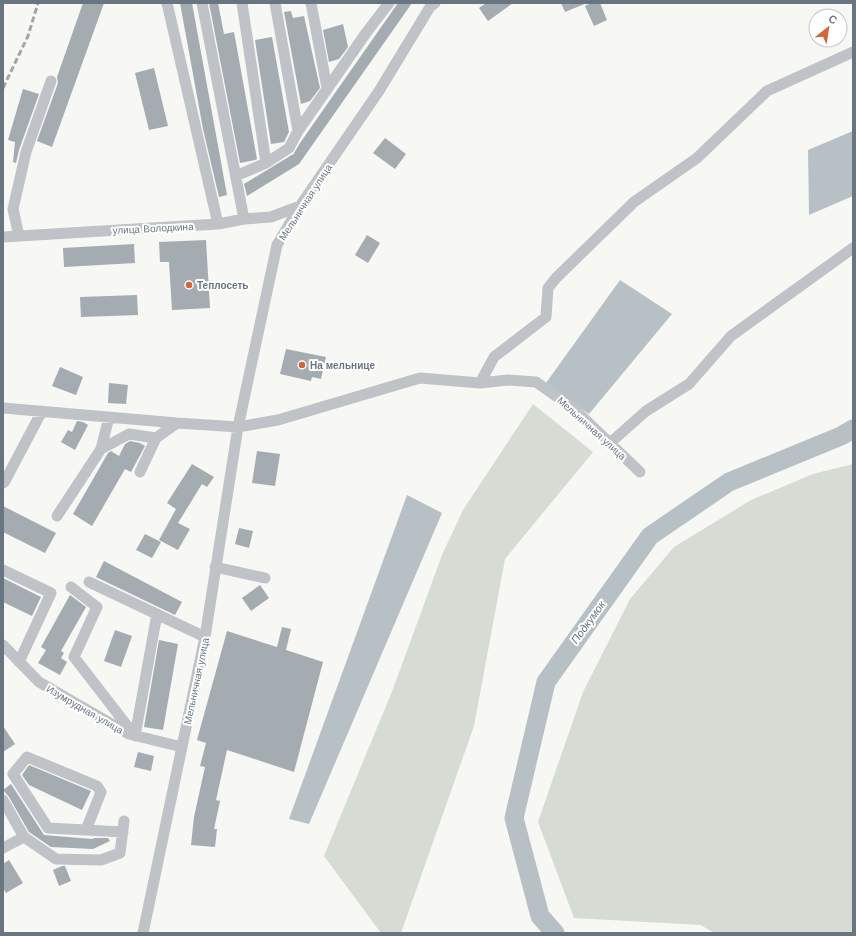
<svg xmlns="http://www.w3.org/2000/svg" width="856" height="936" font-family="'Work Sans',sans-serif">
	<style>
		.green { fill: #d6dbd4 }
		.water { fill: #b7c0c5 }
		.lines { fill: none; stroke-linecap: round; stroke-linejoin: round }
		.river { stroke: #b7c0c5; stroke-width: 19 }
		.building { fill: #a4abb1 }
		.minor { stroke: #bfc2c6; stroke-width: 11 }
		.rail { stroke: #a1a6ab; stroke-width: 3; stroke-dasharray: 6 3; stroke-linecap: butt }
		.poi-dot { fill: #cf663c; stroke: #fff; stroke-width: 1.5 }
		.labels { text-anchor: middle; stroke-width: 4; stroke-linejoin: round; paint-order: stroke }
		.street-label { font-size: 10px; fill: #697682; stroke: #fff }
		.poi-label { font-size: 10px; font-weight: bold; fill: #697682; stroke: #fff; text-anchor: start }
		.water-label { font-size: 11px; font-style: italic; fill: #65767e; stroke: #fff }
	</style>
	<rect width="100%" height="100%" fill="#f7f7f4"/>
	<!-- green -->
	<path class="green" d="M533,404L593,452L505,559L474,726L401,933H381L324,856L393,689L442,555L463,510Z
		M853,464V933H714L701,925L574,918L538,822L583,692L630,599L674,547L751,500L813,474Z"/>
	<!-- water -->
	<path class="water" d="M853,131V196L809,215L808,150Z
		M620,280L672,314L589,414L546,383Z
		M407,495L442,513L309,824L289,819Z"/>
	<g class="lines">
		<!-- river -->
		<path class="river" d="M555,933L540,916L514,818L546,682L650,536L729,482L841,436L853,429"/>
	</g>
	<!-- building -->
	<path class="building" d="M83,3H104L52,147L37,141L58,83L57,77Z
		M180,3H192L227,195L219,197L203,129Z
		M209,3H218L224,34L234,32L257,159L255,160L240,163Z
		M398,3H412L299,164L247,196L244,184L295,153H294L300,143Z
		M486,3H513L488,21L479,8Z
		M561,3H587L565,12Z
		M591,3H600L607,20L594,26L585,6Z
		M291,11L293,18L304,16L320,88L310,101L301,104L284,12Z
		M343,24L348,47L339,59L329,62L323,30Z
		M272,37L289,132L284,142L271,144L255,40Z
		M154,68L168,126L149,130L135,73Z
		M23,89L39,94L19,150L16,163L13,162L15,142L8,140Z
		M385,138L406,154L395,169L373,153Z
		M367,235L380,243L368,263L355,255Z
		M206,240L210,308L172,310L169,262H160L159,242Z
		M134,244L135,263L64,267L63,248Z
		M137,295L138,315L81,317L80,297Z
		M286,349L326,357L321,379L312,377L311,381L280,374Z
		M60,367L83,377L76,395L52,386Z
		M109,383L128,385L126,404L108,403Z
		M77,421L83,422L88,425L75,450L61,442L68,430L72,432Z
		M130,441L140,443L145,446L131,472L125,469L92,526L73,514L108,453L111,451L119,456L125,444Z
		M257,451L280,454L275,486L252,483Z
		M192,464L214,477L207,487L202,484L178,523L190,529L178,550L159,540L176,509L167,503Z
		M3,506L56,533L45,553L3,532Z
		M239,528L253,531L249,548L235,544Z
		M145,534L161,542L152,558L136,550Z
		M104,561L182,602L175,615L96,577Z
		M3,578L41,597L32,616L3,602Z
		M260,585L269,598L251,611L242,598Z
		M70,595L86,607L61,651L64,653L61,658L67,662L60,675L38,663L46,650L41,647Z
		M282,627L291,629L286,650L323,662L294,772L227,750L216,800L220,801L214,829H217L215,847L191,845L194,817L205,767L200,766L206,743L197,740L227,631L277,647Z
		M115,630L132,636L121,667L104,661Z
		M159,640L178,644L163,730L144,727Z
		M3,726L15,744L3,752Z
		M138,752L154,756L151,771L134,767Z
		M29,765L91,791L82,810L29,785L22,775Z
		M11,784L44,835L92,839L95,838H108L110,841L93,849L51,847L29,832L9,797L3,790Z
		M9,860L23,883L6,893L3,888V864Z
		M62,866H65L71,881L59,886L53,870Z"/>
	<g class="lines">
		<!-- minor -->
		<path class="minor" d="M167,3L218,224
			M202,3L244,219
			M242,3L266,163
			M275,3L298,131
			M311,3L327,88
			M236,176L266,163L289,148L298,131L366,33L389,3
			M19,236L13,209L26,152L51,81
			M3,237L218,224L244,219L271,217L300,206
			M480,383L494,357L546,317L548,288L556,278L634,202L697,158L767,91L853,52
			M3,408L177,423L238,427L278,420L420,378L480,383L508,380L536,382L573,408L640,472
			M610,443L646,411L689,384L731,336L853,248
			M101,449L129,434L156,438L177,423
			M140,472L156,438
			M3,483L5,481L42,411
			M57,516L101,449L109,417
			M215,567L265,578
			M3,570L51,593L19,662
			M89,582L205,637
			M71,587L97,607L74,657L135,736L157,614
			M3,645L39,682L129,734L182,747
			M3,800L24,837L56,859L101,860L120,853L124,821
			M86,830L101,792L97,786L27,757L13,774L48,828L123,832
			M3,848L24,837
			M143,933L205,637L238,427L277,245L300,206L379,91L430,7L435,3"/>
		<!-- rail -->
		<path class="rail" d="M3,88L28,36L38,3"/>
	</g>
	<!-- markers -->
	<g class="poi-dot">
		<circle cx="189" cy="285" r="4"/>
		<circle cx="302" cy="365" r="4"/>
	</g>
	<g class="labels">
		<!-- street labels -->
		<g class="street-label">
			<text transform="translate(305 202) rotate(-57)" y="4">Мельничная улица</text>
			<text transform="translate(153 228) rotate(-3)" y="4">улица Володкина</text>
			<text transform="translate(592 428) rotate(42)" y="4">Мельничная улица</text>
			<text transform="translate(196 681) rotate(-78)" y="4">Мельничная улица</text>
			<text transform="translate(85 709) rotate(30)" y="4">Изумрудная улица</text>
		</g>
		<!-- poi labels -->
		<g class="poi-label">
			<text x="197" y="289">Теплосеть</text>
			<text x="310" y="369">На мельнице</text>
		</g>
		<!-- water labels -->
		<g class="water-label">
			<text transform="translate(588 622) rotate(-54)" y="4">Подкумок</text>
		</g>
	</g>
	<!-- border -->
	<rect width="856" height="936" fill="none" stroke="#697682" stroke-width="8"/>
	<!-- north arrow -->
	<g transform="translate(828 28) rotate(30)"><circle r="19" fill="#ffffff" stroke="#c3c8cd"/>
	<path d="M0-3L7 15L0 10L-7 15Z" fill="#cf663c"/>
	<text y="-6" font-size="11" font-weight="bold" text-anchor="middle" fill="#697682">С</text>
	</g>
</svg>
